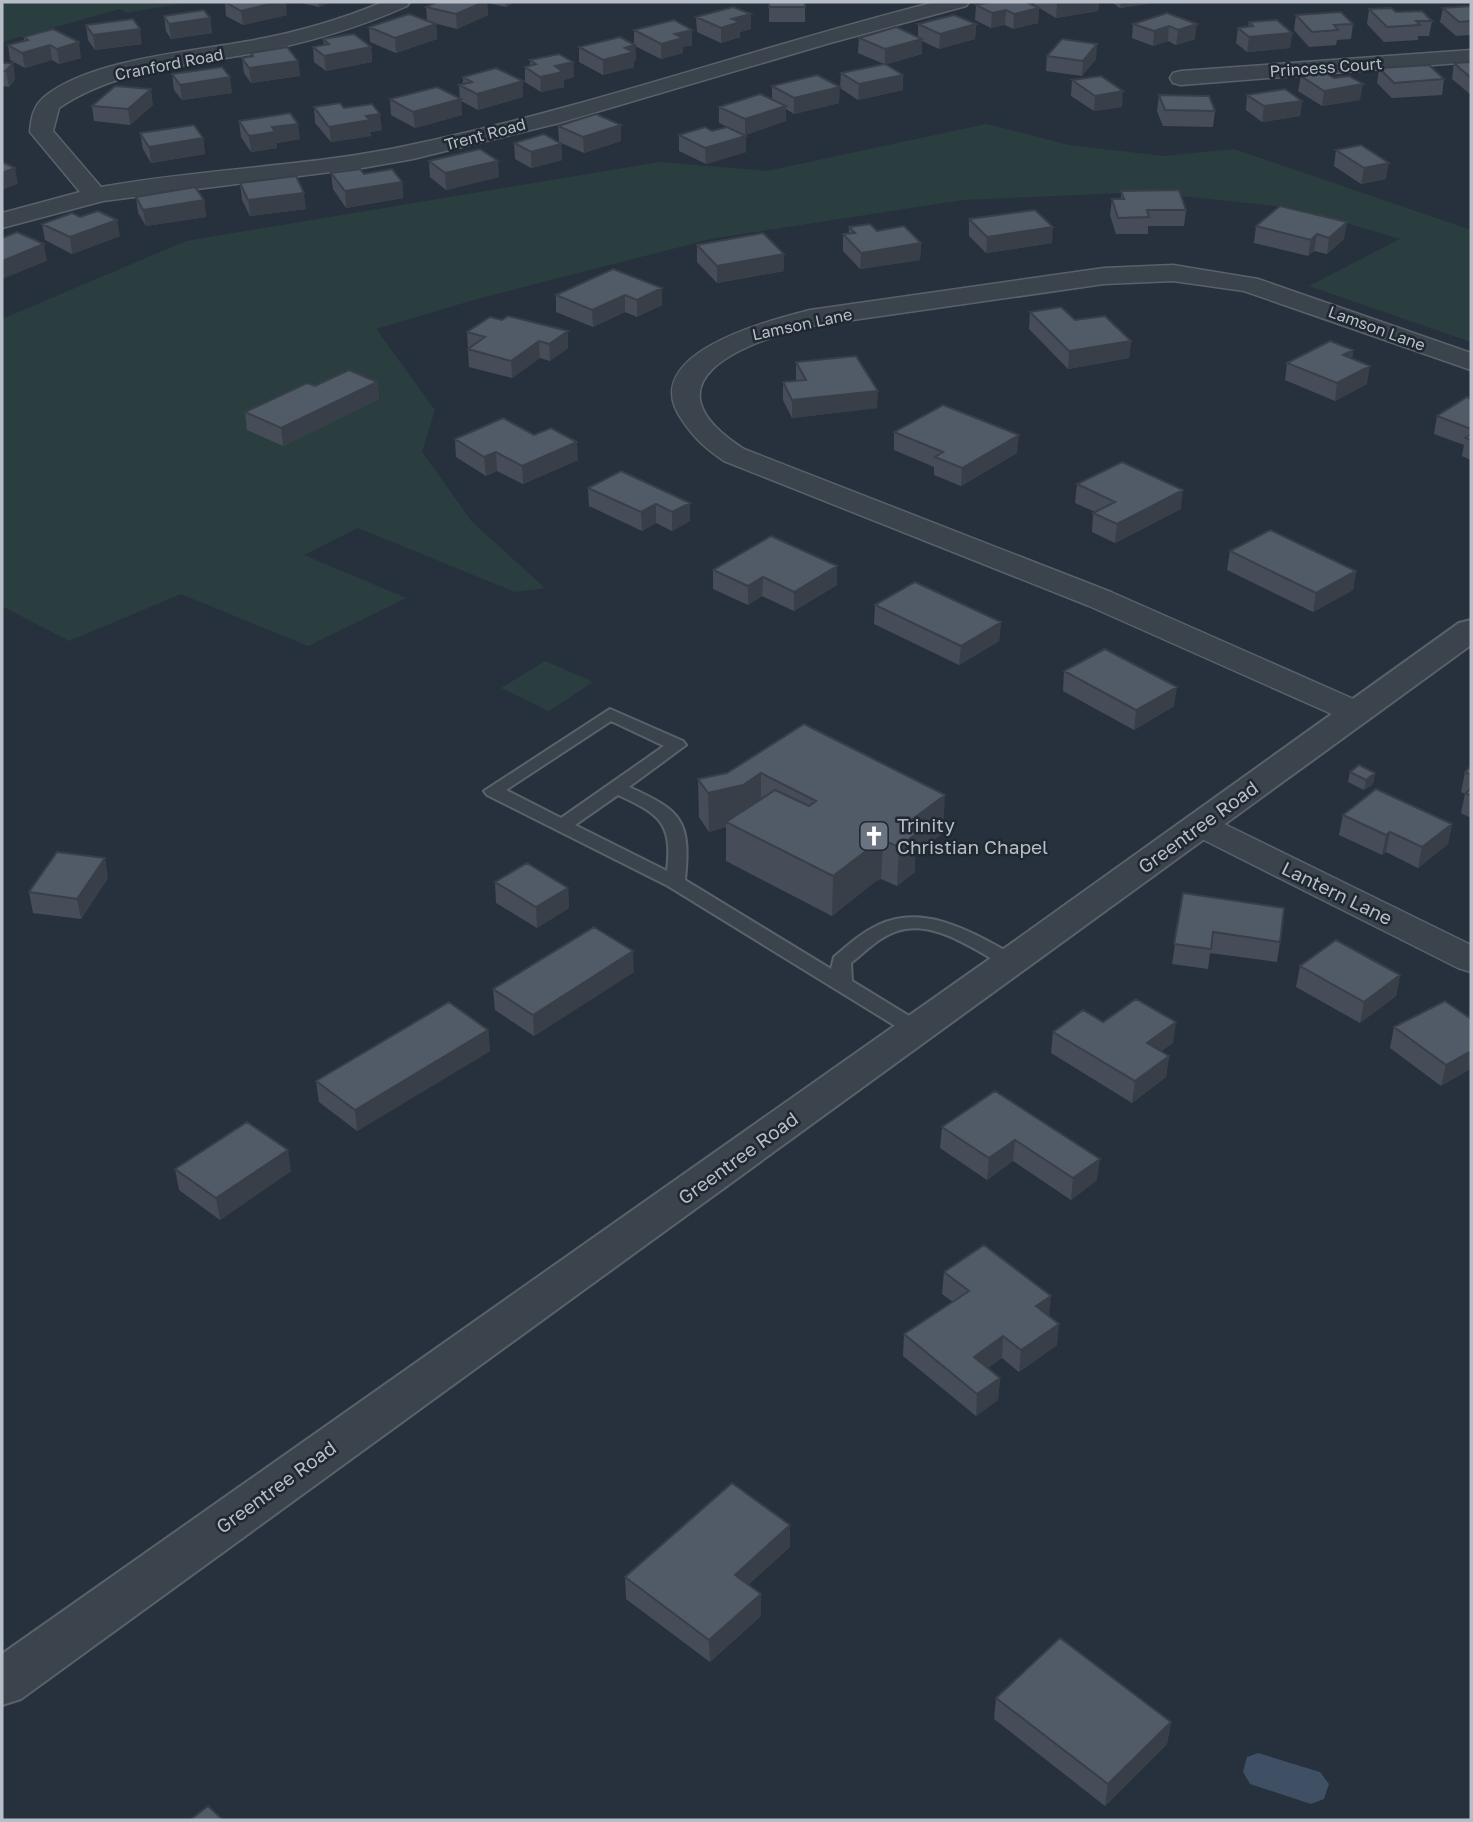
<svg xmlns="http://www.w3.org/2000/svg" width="1473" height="1822" font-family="'Golos Text',sans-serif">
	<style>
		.green { fill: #2a3e3f }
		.water { fill: #3f4f64 }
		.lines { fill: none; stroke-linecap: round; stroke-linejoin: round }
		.service-casing { stroke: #59616b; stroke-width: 4 }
		.minor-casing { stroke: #59616b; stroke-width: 3 }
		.tertiary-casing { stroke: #59616b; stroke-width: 4 }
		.service { fill: #3b434d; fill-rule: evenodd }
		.minor { fill: #3b434d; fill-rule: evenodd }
		.tertiary { fill: #3b434d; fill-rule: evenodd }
		.wall { fill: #464d59 }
		.shaded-wall { fill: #393f48 }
		.building { fill: #515a67; stroke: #393f48; stroke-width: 2 }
		.labels { text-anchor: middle; stroke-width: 5; stroke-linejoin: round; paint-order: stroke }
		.far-street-label { font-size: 16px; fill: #b7bec8; stroke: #202832 }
		.poi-label { font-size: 19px; fill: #b7bec8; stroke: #202832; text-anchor: start }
		.street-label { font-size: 19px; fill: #b7bec8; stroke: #202832 }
	</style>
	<rect width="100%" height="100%" fill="#27313d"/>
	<!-- green -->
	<path class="green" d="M2,2H190L126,13L120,9L2,42Z
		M986,124L1069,145L1163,156L1234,149L1471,230V342L1309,286L1400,239L1295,208L1142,192L963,200L711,239L477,299L376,329L435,410L422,452L472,522L545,588L515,592L358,528L304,555L406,598L308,646L181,594L69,641L2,606V319L186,241L660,162L767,171Z
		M545,661L593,682L549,711L501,688Z"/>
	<!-- water -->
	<path class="water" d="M1258,1753L1320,1772L1329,1784L1324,1799L1311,1804L1250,1784L1243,1772L1247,1757Z"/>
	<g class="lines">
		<!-- service casing -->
		<g class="service-casing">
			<path id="service" d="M610,709L683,741L686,745L629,787C682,811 691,820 685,880L831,969L834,957C848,945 861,933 878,925C927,902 976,935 1019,958L1022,962L1019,966H1005C974,950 934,919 897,931C879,937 865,952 851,963L852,981L924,1025L927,1030L924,1035H910L668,886L487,795L484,791ZM611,721L664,746L561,818L506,790ZM618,795C659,814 673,822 667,871L575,825Z"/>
		</g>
		<!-- minor casing -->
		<g class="minor-casing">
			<path id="minor" d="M383,2H410L407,6C358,28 306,43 254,53C187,66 116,69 59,108L53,131L101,187C205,168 312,167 415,144C591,107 761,46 935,2H969L966,6L830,43L559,123L413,159L362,168L103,201L2,228V213L80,192L30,132C31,119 33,107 43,98C89,59 191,52 249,41C295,33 340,20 383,2Z
				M1471,50V62L1181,85L1173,83L1170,78L1173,73L1181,71Z
				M1173,265L1258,279L1471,353V370L1244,291L1173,281L1104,284L811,326C743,343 640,382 744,449L1111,592L1367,705L1372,712L1367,719L1355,722L1343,719L1089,606L724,461C706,449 694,438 682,420C635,354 768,321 810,310L1104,268Z
				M1202,815L1214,819L1471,945V972L1458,968L1190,833L1184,826L1190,819Z"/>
		</g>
		<!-- tertiary casing -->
		<g class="tertiary-casing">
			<path id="tertiary" d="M1471,620V645L21,1699L2,1705V1654L998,953L1459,623Z"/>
		</g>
		<!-- service -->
		<use href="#service" class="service"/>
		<!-- minor -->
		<use href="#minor" class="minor"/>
		<!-- tertiary -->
		<use href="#tertiary" class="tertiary"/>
	</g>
	<!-- wall -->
	<path class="wall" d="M225,2L287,15L243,25L226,16Z
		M296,2H331L319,7Z
		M437,2H516L506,7L487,3L488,15L457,29L430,22L436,24L437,39L396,53L370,42L369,27L427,21L426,7Z
		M769,2H805V22H769Z
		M1035,2H1099L1098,11L1056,18L1034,5Z
		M1111,2H1159L1120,8Z
		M976,5L1039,8L1038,23L1013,29L1005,25L991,28L975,20Z
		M1471,6V35L1456,36L1440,22L1443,8Z
		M1369,9L1396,12L1432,21L1429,36H1418V40L1384,42L1367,24Z
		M1167,13L1195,39L1176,45L1168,41L1153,46L1132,38L1133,24Z
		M1296,15L1353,24L1351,39L1337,40L1336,45L1309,47L1294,30Z
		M164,16L210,18L212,33L171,39L166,31Z
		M696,17L751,29L740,32V37L721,43L697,32Z
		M1249,22L1292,33L1290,48L1247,52L1236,43L1238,28L1248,27Z
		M918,24H976L975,39L939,49L922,41V54L886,64L903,75V90L858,100L840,88L841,73L884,64L858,53L859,38L918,37Z
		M86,25L142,44L95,50L88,40Z
		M53,29L81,58L59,64L52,60L25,68L10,60L8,45L24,41V37Z
		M634,30L692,45L683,47V53L661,59L635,46L636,60L634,61V67L603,75L579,62V47L634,45Z
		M323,39L371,47L372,62L326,71L314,62L313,47L324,45Z
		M251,53L298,61L300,76L251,83L244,73L242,58L251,57Z
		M1047,56L1096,59L1082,76L1046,71Z
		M530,60L573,62L574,77L564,80V87L541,92L525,82V67L530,65Z
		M1471,62V94H1470L1452,79L1454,63Z
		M2,63H13L15,79L9,87L2,86Z
		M1379,68L1444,79L1442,95L1392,98L1377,83Z
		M172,74L232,93L182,100L174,90Z
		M1301,76L1360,100L1322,106L1298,91Z
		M463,77L523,97L478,110L461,101L462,115L415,128L391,115L390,99H460L459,85L463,84Z
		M1072,80L1122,107L1094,111L1071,96Z
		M772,86L839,103L794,114L786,109V121L745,135L719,123V107L772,100Z
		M1159,95L1215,111L1213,127L1163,126L1157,111Z
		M1247,95L1302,101L1300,116L1262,122L1246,110Z
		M153,105L130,125L94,121L92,106Z
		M314,107L344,108L382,130L370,132L371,136L331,142L315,123Z
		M239,121L300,139L277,143V148L251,152L241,137Z
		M621,125V141L584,153L559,142L558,126Z
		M140,133L203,138L205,154L151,163L143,149Z
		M679,135L746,152L706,164L679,151Z
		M514,143L561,144L562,160L531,168L515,159Z
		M1336,150L1386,179L1361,184L1334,166Z
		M429,161L499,177L446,190L430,177Z
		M331,173L364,174L402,182L403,198L346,208L333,189Z
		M240,183L306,209L250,216L242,200Z
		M1121,191L1186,210L1184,226H1148V234H1116L1110,215L1112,199H1121Z
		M136,197L204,200L206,217L146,226L138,213Z
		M969,219L1052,243L986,253L969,236Z
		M42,224L120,236L72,254L45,240Z
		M1256,226L1344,239L1327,254L1314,251L1308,256L1254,243Z
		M849,227L877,231L921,243L920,260L860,269L843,251V234H849Z
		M697,245L784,271L717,283L697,262Z
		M613,269L662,305L637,317L625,312L593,327L556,312V295Z
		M1030,312L1075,320L1131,341L1129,358L1068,369L1029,329Z
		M502,320L568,331V348L550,361L540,358L512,378L469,367L467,332Z
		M1353,350L1352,359L1367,384L1335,401L1285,380L1287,363Z
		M796,362L877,408L792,418L783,400V382L796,381Z
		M377,382L379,399L283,446L247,430L245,412L315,386Z
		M1471,399V460L1462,456L1464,445L1434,434L1437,416Z
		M894,432L1017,453L961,486L934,475V467L894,450Z
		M455,439L578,460L523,484L497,471L486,476L456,457Z
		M621,471L690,521L672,531L656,523L642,531L589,506L588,488Z
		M1077,484L1181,509L1115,543L1092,532L1093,513L1095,512L1075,503Z
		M1230,551L1356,571L1353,590L1313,612L1227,570Z
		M837,566V585L794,611L762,596L748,605L713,589V570Z
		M875,605L1001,622L999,641L959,665L874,624Z
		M1064,671L1174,706L1134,730L1063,691Z
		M804,724L943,833L915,854V872L897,886L881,879L876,881L832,916L726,861V827L709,832L699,817L698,779L727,773Z
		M1471,766V818L1461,813L1465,794L1461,792L1465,772Z
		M1350,772L1375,773L1373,784L1364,790L1348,782Z
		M1343,815L1452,824L1448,844L1418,868L1386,852L1382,855L1339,835Z
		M108,878L81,919L33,913L29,892Z
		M495,882L568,888L569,908L537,928L496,903Z
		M1183,893L1280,942L1277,962L1210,953L1208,969L1172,964Z
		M1300,966L1400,975L1396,996L1360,1023L1296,987Z
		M634,972L534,1036L495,1010L493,989Z
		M1471,1019L1441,1086L1390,1048L1394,1027Z
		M1103,1022L1173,1043L1161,1051L1169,1056L1166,1077L1132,1103L1051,1053L1053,1032Z
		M488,1030L490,1051L357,1131L319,1102L316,1081Z
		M995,1091L1097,1180L1071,1200L1013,1161L987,1180L940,1148L942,1127Z
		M175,1169L291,1171L220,1220L179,1190Z
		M944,1272L1049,1316L1057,1345L1019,1372L1002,1358L987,1368L1000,1378L998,1400L976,1416L903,1356L904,1334L953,1302L942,1294Z
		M790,1525V1547L749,1584L761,1616L710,1662L626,1599L625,1577Z
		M996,1698L1171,1722L1167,1744L1105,1806L994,1719Z"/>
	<!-- shaded-wall -->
	<path class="shaded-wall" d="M278,2H286L287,15L243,25L241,11Z
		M318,2H331L319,7Z
		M484,2H487L488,15L457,29L456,14Z
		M506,2H516L506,7Z
		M1067,2H1099L1098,11L1056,18L1057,3Z
		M1121,2H1159L1120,8Z
		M1039,8L1038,23L1013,29L1014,14Z
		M1006,10L1005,25L991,28L992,13Z
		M751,14V29L740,32V37L721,43V28L732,19Z
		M210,18L212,33L171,39L169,24Z
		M436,24L437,39L396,53L395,38Z
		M976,24L975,39L939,49L940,34Z
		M1197,24L1195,39L1176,45L1178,30Z
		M1169,26L1168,41L1153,46L1154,31Z
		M140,29L142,44L95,50L93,35Z
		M692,30V45L683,47V53L661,59V44L675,34Z
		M1292,33L1290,48L1247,52L1249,37Z
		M922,39V54L885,65V49Z
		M79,42L81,58L59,64L57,49Z
		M1097,44L1096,59L1082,76L1083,61Z
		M50,45L52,60L25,68L22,53Z
		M635,45L636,60L634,61V67L603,75V60L625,48Z
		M371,47L372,62L326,71L324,56Z
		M298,61L300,76L251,83L249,68Z
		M573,62L574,77L564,80V87L541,92L540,77L555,66Z
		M13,63L15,79L9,87L6,71Z
		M903,75V90L858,100L859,84Z
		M230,77L232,93L182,100L180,85Z
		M523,81V97L478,110L477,94Z
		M1363,84L1360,100L1322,106L1324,91Z
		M840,87L839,103L794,114V98Z
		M151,89L153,105L130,125L128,109Z
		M1123,91L1122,107L1094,111L1095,96Z
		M461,99L462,115L415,128L413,112Z
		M1302,101L1300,116L1262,122L1264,106Z
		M786,106V121L745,135V119Z
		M380,114L382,130L370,132L371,136L331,142L329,127L366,116Z
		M298,124L300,139L277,143V148L251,152L249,136L272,127Z
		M621,125V141L584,153L583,137Z
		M746,136V152L706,164L705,148Z
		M203,138L205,154L151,163L149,147Z
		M561,144L562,160L531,168V152Z
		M498,161L499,177L446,190L445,173Z
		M1389,163L1386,179L1361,184L1364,168Z
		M15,168L18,184L2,190V173Z
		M402,182L403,198L346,208L345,191Z
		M304,193L306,209L250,216L248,200Z
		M204,200L206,217L146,226L143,210Z
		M117,220L120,236L72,254L70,237Z
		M1347,222L1344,239L1327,254L1329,238Z
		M1053,227L1052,243L986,253L987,237Z
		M1317,234L1314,251L1308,256L1311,240Z
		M921,243L920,260L860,269L861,253Z
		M44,244L47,261L2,279V261Z
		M784,254V271L717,283V266Z
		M662,288V305L637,317V300Z
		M625,295V312L593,327L592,310Z
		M568,331V348L550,361L549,344Z
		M539,341L540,358L512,378L511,361Z
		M1131,341L1129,358L1068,369L1069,351Z
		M1353,350L1350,368L1343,355Z
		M1370,366L1367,384L1335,401L1337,383Z
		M377,382L379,399L283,446L281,428Z
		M878,391L877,408L792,418V400Z
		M1019,435L1017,453L961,486L962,468Z
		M577,442L578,460L523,484L522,466Z
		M496,452L497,471L486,476L484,457Z
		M1183,490L1181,509L1115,543L1117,524Z
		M690,503V521L672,531V512Z
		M656,504V523L642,531L641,512Z
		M837,566V585L794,611V592Z
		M1356,571L1353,590L1313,612L1316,593Z
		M763,577L762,596L748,605V586Z
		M1001,622L999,641L959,665L961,646Z
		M1177,687L1174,706L1134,730L1136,710Z
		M761,773V811L726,822V827L709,832L708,793Z
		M1375,773L1373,784L1364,790L1366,780Z
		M945,795L943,833L915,854V872L897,886L899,847L903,826Z
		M1452,824L1448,844L1418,868L1422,847Z
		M1390,832L1386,852L1382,855L1386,835Z
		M883,840L881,879L876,881L832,916L833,876L878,842Z
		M105,858L108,878L81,919L77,899Z
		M568,888L569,908L537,928L536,907Z
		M633,951L634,972L534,1036L533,1015Z
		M1400,975L1396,996L1360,1023L1364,1002Z
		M1176,1022L1173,1043L1144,1064L1147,1043Z
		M488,1030L490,1051L357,1131L355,1110Z
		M1471,1051V1069L1441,1086L1446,1065Z
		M1169,1056L1166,1077L1132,1103L1135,1081Z
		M1015,1140L1013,1161L987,1180L989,1158Z
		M288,1150L291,1171L220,1220L216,1198Z
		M1100,1159L1097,1180L1071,1200L1073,1178Z
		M1051,1296L1049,1318L1036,1306Z
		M1059,1324L1057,1345L1019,1372L1021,1350Z
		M1003,1336L1002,1358L972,1379L974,1357Z
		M1000,1378L998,1400L976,1416L977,1394Z
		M790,1525V1547L735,1596V1575Z
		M761,1594V1616L710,1662L709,1640Z
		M1171,1722L1167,1744L1105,1806L1108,1784Z"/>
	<!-- building -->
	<path class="building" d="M225,2H278L241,11Z
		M437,2H484L456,14L426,7Z
		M769,2H805V7H769Z
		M991,2H1026L1039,8L1014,14L1006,10L992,13L976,5Z
		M1471,6V21L1459,22L1443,8Z
		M733,7L751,14L732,19L740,22L721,28L696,17Z
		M1391,8L1396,12L1422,11L1432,21H1416L1420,25L1387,27L1369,9Z
		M204,10L210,18L169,24L164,16Z
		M1341,12L1353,24L1334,25L1338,30L1312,32L1296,15Z
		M1167,13L1197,24L1178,30L1169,26L1154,31L1133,24Z
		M409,14L436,24L395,38L369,27Z
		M954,15L976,24L940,34L918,24Z
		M133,19L140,29L93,35L86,25Z
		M674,20L692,30L675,34L683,38L661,44L634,30Z
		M1277,20L1292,33L1249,37L1238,28L1253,26L1249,22Z
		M896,27L922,39L885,49L859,38Z
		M53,29L79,42L57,49L50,45L22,53L8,45L28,40L24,37Z
		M354,34L371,47L324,56L313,47L329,44L323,39Z
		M620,37L635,45L625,48L634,52L603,60L579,47Z
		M1062,39L1097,44L1083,61L1047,56Z
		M287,47L298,61L249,68L242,58L253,56L251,53Z
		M559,54L573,62L555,66L563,72L540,77L525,67L536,64L530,60Z
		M1471,62V78L1454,63Z
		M2,63H13L6,71H2Z
		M885,64L903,75L859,84L841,73Z
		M1429,65L1444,79L1394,83L1379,68Z
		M222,67L230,77L180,85L172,74Z
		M496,68L523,81L477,94L459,85L472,82L463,77Z
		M1324,72L1334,78L1349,76L1363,84L1324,91L1301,76Z
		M817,75L840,87L794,98L772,86Z
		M1101,76L1123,91L1095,96L1072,80Z
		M115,86L151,89L128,109L92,106Z
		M437,87L461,99L413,112L390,99Z
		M1285,89L1302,101L1264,106L1247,95Z
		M760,94L786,106L745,119L719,107Z
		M1159,95L1209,96L1215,111L1165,110Z
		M340,103L344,108L372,104L380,114L366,116L370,120L329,127L314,107Z
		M290,113L298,124L272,127L275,132L249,136L239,121Z
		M596,114L621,125L583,137L558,126Z
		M194,125L203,138L149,147L140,133Z
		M705,127L712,131L727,127L746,136L705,148L679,135Z
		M544,134L561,144L531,152L514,143Z
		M1361,145L1389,163L1364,168L1336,150Z
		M480,149L498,161L445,173L429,161Z
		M2,162L15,168L2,173Z
		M360,169L364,174L392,169L402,182L345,191L331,173Z
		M296,176L304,193L248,200L240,183Z
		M195,187L204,200L143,210L136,197Z
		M1179,190L1186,210H1147L1149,217L1118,218L1112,199H1124L1121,191Z
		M1280,206L1347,222L1329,238L1317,234L1311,240L1256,226Z
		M1035,210L1053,227L987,237L969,219Z
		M98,211L117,220L70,237L42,224L72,213L80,217Z
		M870,224L877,231L904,226L921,243L861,253L843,234L855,233L849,227Z
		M17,232L44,244L2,261V238Z
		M763,233L784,254L717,266L697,245Z
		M613,269L662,288L637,300L625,295L592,310L556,295Z
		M1061,307L1075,320L1105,316L1131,341L1069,351L1030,312Z
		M508,316L568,331L549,344L539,341L511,361L468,349L485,337L467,332L490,317L502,320Z
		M1330,341L1353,350L1343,355L1370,366L1337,383L1287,363Z
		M856,356L878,391L792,400L783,382L806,380L796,362Z
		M349,370L377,382L281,428L245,412L307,383L315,386Z
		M1467,397L1471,399V429L1437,416Z
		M943,405L1019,435L962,468L935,457L943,452L894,432Z
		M503,418L534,435L551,428L577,442L522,466L496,452L484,457L455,439Z
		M1471,434V440L1465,438Z
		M1122,462L1183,490L1117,524L1093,513L1115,502L1077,484Z
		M621,471L690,503L672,512L656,504L641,512L588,488Z
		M1270,530L1356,571L1316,593L1230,551Z
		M771,536L837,566L794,592L763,577L748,586L713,570Z
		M915,582L1001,622L961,646L875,605Z
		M1105,649L1177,687L1136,710L1064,671Z
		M804,724L945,795L903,826L917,833L899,847L883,840L878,842L833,876L726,822L775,790L809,806L816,801L761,773L743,785L708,793L698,779L727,773Z
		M1359,765L1375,773L1366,780L1350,772Z
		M1471,766V775L1465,772Z
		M1471,788V796L1466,793Z
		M1376,789L1452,824L1422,847L1390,832L1386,835L1343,815Z
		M57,852L105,858L77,899L29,892Z
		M527,863L568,888L536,907L495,882Z
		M1183,893L1284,908L1280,942L1213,932L1211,949L1174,944Z
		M594,927L633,951L533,1015L493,989Z
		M1336,940L1400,975L1364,1002L1300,966Z
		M1136,999L1176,1022L1147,1043L1169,1056L1135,1081L1053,1032L1083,1010L1103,1022Z
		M1445,1001L1471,1019V1051L1446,1065L1394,1027Z
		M449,1002L488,1030L355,1110L316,1081Z
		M995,1091L1100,1159L1073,1178L1015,1140L989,1158L942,1127Z
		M247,1122L288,1150L216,1198L175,1169Z
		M984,1245L1051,1296L1036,1306L1059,1324L1021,1350L1003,1336L974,1357L1000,1378L977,1394L904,1334L969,1291L944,1272Z
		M732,1483L790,1525L735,1575L761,1594L709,1640L625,1577Z
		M1060,1638L1171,1722L1108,1784L996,1698Z
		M208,1806L223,1820H190Z"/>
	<!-- icons -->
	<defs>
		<g id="church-square" transform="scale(1.575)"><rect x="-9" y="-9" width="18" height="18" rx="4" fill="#6b7280" stroke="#202832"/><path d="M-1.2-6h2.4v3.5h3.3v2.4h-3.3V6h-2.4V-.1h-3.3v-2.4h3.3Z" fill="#fff"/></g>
	</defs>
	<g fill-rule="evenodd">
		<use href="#church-square" x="874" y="836"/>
	</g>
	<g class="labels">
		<!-- far-street labels -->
		<g class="far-street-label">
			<text transform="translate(169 64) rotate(-11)" y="6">Cranford Road</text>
			<text transform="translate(1326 67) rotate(-4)" y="6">Princess Court</text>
			<text transform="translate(485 134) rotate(-15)" y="6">Trent Road</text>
			<text transform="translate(802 324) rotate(-12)" y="6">Lamson Lane</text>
			<text transform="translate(1377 328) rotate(20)" y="6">Lamson Lane</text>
		</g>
		<!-- poi labels -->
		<g class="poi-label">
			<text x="897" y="832">Trinity<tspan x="897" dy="22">Christian Chapel</tspan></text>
		</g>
		<!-- street labels -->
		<g class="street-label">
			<text transform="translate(1198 827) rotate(-36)" y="7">Greentree Road</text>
			<text transform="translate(1337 893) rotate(26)" y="7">Lantern Lane</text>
			<text transform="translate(738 1158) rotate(-36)" y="7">Greentree Road</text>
			<text transform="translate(276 1487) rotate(-36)" y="7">Greentree Road</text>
		</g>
	</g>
	<!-- border -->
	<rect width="1473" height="1822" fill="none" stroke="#b7bec8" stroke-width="7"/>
</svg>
